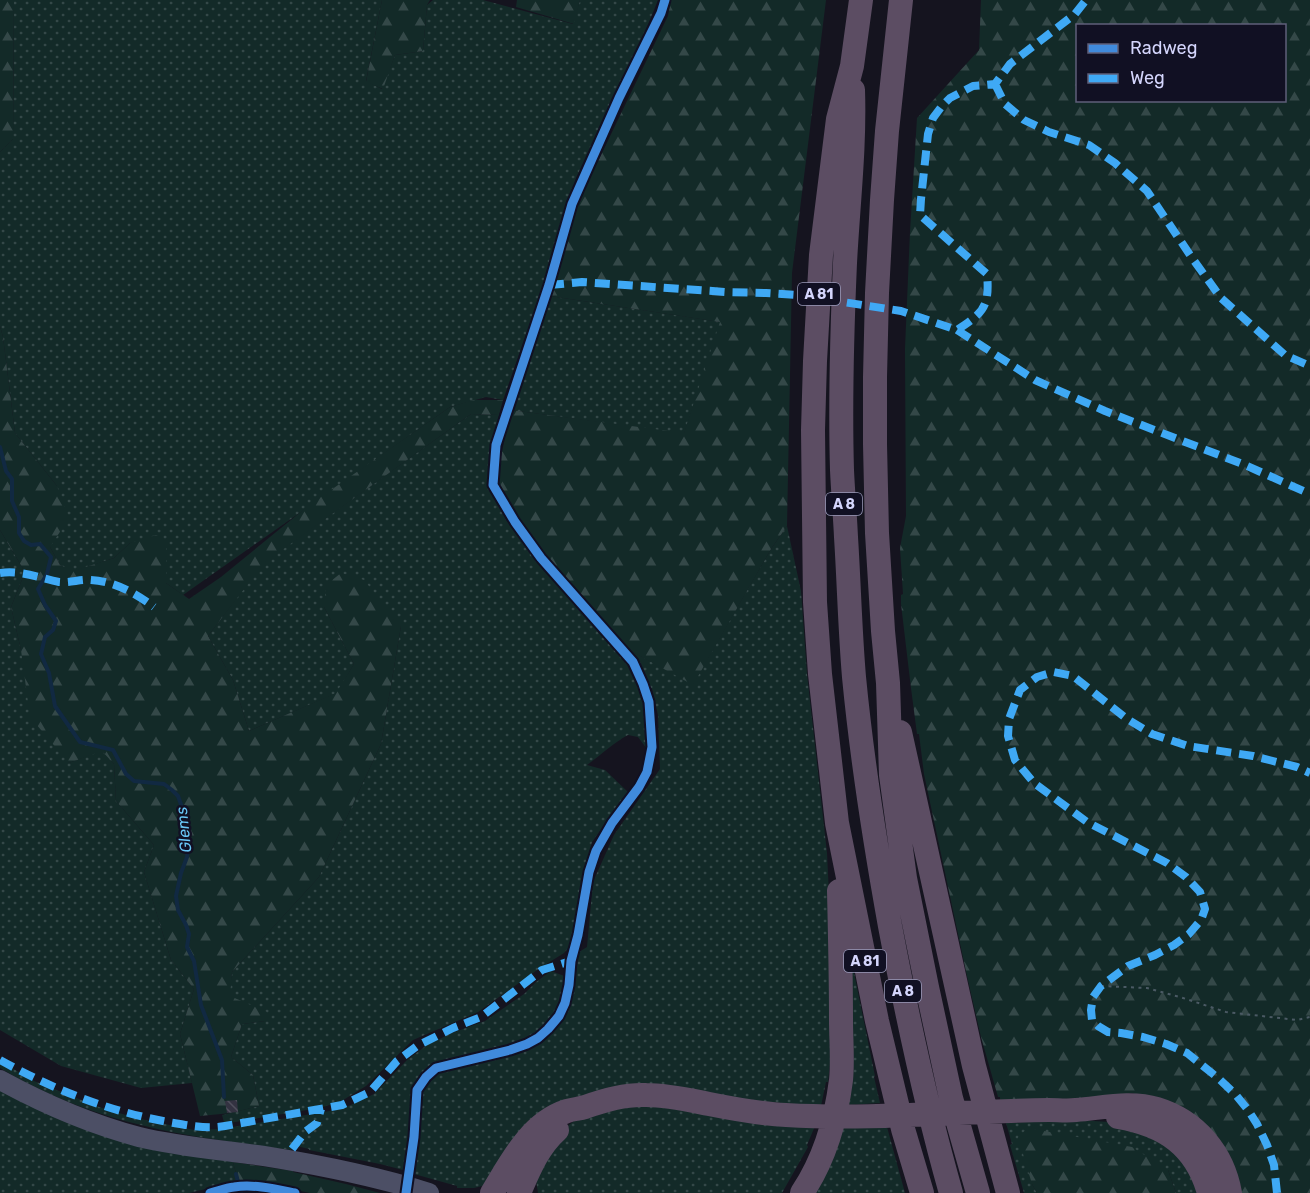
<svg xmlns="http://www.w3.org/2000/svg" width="1310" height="1193" font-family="Rubik,sans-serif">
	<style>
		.grass { fill: url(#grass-dots) }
		.forest { fill: url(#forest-firs); fill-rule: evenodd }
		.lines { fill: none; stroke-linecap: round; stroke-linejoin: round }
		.stream { stroke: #112942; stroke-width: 4 }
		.building { fill: url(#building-back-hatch) }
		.path { stroke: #4b5a64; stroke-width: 2; stroke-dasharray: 3 4.5; stroke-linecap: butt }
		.secondary { stroke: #4c4f65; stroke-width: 20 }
		.motorway { stroke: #5c4d63; stroke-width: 24 }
		.quiet { stroke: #3fa9f5; stroke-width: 8; stroke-dasharray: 15 8; stroke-linecap: butt }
		.cycleway-casing { stroke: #111023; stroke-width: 13 }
		.cycleway { stroke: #408adc; stroke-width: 9 }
		.labels { text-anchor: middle; stroke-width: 5; stroke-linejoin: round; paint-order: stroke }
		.shield { fill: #111023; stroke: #9a9abb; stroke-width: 1.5 }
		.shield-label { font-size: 14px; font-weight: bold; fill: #d4d5fc }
		.water-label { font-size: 16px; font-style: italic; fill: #69c6f6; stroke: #111023 }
	</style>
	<defs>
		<pattern id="grass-dots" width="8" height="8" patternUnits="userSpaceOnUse" patternTransform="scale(1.5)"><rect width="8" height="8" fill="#132a28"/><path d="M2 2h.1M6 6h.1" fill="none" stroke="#344848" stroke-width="1.8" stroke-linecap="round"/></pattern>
		<pattern id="forest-firs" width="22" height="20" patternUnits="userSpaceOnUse" patternTransform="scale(1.5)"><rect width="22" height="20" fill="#132a28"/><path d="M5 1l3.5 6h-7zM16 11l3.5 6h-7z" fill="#344848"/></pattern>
		<pattern id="building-back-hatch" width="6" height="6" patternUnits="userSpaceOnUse" patternTransform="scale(1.5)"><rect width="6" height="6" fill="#333241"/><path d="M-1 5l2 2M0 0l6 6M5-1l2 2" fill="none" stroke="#504f5d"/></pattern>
	</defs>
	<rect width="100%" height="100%" fill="#15141f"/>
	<!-- grass -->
	<path class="grass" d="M14,0H382L366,81L382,89L395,55L423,51L427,5L433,0H483L573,24L580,0H658L640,44L576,178L544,283L503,400L486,397L450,407L183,595L166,583V540L130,543L114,558L72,572L60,565L50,547L57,486L15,433L3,337L0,326V152L13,139Z
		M550,296L721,322L684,434L511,410Z
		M471,414L499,415L490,447L488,481L506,520L601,635L618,650L632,669L641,693L648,719L647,749L638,737L628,735C613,743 601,755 587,765L605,770L628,792L592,842L582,879L573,938L570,946L564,953L540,968L478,1012L413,1040L366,1086L340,1102L319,1108L229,1123L225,1126L222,1115L259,1106L253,1075L231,1057L242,1024L265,1021L229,996L232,972L319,877L381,744L401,626L324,607L354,664L337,693L249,731L233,680L208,636L263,563Z
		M787,526L801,591L807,674L827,853L830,915V1063L828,1082H826L821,1106L608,1090L482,1186L474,1188H457V1186L414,1174L417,1141L410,1138L407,1171L380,1164L309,1150V1149L293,1145L291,1150C242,1143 193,1138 145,1126C94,1114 45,1095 0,1068V1061L34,1081L99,1107L136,1118L194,1130L220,1129L342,1109L374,1094L407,1060L427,1045L452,1033L485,1021L524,994L536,982L551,971L575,980L579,952L587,947L593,882L614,835L660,769L658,715L652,689L622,646L693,684L771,549Z
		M0,530L25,572L11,607L21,650L69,763L102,750L114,764L116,801L154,845L144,872L171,960L194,989L180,1034L192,1083L141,1088L61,1066L0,1030Z
		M853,968L875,1076L874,1077L880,1103L847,1105L850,969Z
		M0,1089L233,1162L238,1181L189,1193H0Z
		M633,1103L815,1126L807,1145L808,1147L782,1193H538L536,1180L565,1128L574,1121Z
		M1078,1120L1125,1123L1170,1142L1204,1193H1176L1168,1170L1032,1184L1037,1193H1024L1010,1145L1012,1144L1006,1123Z
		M842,1126L887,1127L905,1193H812Z"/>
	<!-- forest -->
	<path class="forest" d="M0,0H14L13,139L0,152Z
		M382,0H430L427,5L423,51L395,55L383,89L366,82Z
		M517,0H580L574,24L516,7Z
		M671,0H826L792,273L787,526L771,549L693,685L622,646L545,558L495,484L511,410L684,433L720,322L550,296L576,207L668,16Z
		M981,0H1310V1193H1237L1138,1095L1132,1093L1105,1098L1000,1100V1097H998L981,1037L967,976L924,774L919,734H917L911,688L901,604V595L903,594L900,548L906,516L905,349L910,232L917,118L979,50ZM1078,26H1284V100H1078Z
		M0,326L3,337L15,433L57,486L69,518L50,547L60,565L73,571L114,558L130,543L156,535L166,540V583L189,599L221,577L308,506L450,407L473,400H503L499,415L471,414L264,563L208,636L233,680L249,731L336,693L354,664L324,607L326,585L341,573L364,580L401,626L381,744L319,877L232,972L230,996L267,1012L265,1021L242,1024L231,1057L253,1075L259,1106L231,1113L200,1116L180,1034L194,989L171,960L144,872L154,845L116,801L114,764L102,751L69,763L30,717L21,650L11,607L25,572L0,530Z
		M1028,1128L1132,1147L1168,1170L1176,1193H1037L1032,1184L1018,1137Z
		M233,1162L293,1171V1172L346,1184L380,1193H310L268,1184L238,1181Z"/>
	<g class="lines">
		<!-- stream -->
		<path class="stream" d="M0,447L6,471L12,479V501L19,517V533L24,541L31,545L40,544L51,557L47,574L38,589L45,605L56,621L53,630L45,637L41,654L49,673L55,706L80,742L113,750L126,774L134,781L164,784L172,790L178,796L184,813L188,841L187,857L181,873L176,896L178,910L186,925L189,934L187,947L194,961L201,1005L222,1060L224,1097
			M236,1174L241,1193"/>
	</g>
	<!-- building -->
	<path class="building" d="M237,1100L238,1112L227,1113L225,1101Z"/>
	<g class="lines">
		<!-- path -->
		<path class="path" d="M1101,986L1147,988L1183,998L1226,1012L1297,1020L1310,1017"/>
		<!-- secondary -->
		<path class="secondary" d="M0,1080C44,1104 90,1124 139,1137C180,1147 223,1150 264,1156C320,1165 375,1176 429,1193"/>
		<!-- motorway -->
		<path class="motorway" d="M861,0L852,66L838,119L821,255L815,361L813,430L815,602L820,674L837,823L877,1021L903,1129L922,1193
			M901,0L887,131L882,200L877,293L875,377V444L877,533L883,631L888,683L891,775L905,878L927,987L951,1098L978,1193
			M853,90C855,147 848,205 845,263C842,332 840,401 842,470C843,492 845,515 846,537C849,584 850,630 854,677C862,760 875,843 890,926C907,1016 926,1105 951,1193
			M900,732L974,1066L1008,1193
			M1118,1117C1165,1125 1196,1146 1209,1193
			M492,1193C511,1162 530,1123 567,1111C573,1109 579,1109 585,1107C604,1100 625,1094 646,1095C668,1095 689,1100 709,1104C734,1109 760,1114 786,1115C873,1120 961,1111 1049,1110C1058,1110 1067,1111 1076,1110C1103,1108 1130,1101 1157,1109C1196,1121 1223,1153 1230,1193
			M519,1193C529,1170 538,1147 557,1130
			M802,1193C824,1160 836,1120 841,1080C843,1061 841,1040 841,1020C841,977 840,934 839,891"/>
		<!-- quiet -->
		<path class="quiet" d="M995,84L1005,104L1024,120L1049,132L1089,145L1115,163L1147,191L1190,255L1221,298L1285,355L1310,366
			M549,285L582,282L726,292L766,293L798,295L901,311L957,330C983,313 990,307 987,274L920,215L921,199L928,134L933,118L942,106L950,98L973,86L995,84L1010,64L1075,14L1086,0
			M957,330L1035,380L1105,411L1245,465L1310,494
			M0,573C21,570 39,578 59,582C70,583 81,579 91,580C114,581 137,594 154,607
			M0,1060C54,1090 113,1113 174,1123C192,1126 208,1129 225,1126L342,1105L370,1092L397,1061L417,1046L453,1028L481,1017L542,970L571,961
			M292,1149L305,1132L317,1123L321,1109
			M1277,1193L1274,1165L1267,1145L1257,1124L1248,1110L1236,1095L1218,1078L1187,1053L1166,1044L1143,1037L1121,1033L1108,1032L1098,1026L1092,1020L1091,1010L1093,997L1101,986L1128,966L1155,955L1174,945L1189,934L1201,920L1205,909L1200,892L1186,877L1167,863L1087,822L1034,783L1015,760L1008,736L1009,719L1020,690L1037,677L1054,672L1073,676L1127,719L1152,734L1188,746L1253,756L1297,767L1310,773"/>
		<!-- cycleway casing -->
		<g class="cycleway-casing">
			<path id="cycleway" d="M210,1193C218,1191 226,1188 234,1187C254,1184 275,1189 295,1193
				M406,1193L414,1137L417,1090L426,1077L436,1068L510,1050L527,1044L538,1038L548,1029L559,1016L565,1003L569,985L571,961L578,935L589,872L596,851L612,823L639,787L647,772L652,747L649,702L643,684L633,662L541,558L515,522L493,485L496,445L549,285L572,204L619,98L661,13L665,0"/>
		</g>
		<!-- cycleway -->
		<use href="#cycleway" class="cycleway"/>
	</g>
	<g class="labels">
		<!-- shield labels -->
		<g class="shield">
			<rect x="798" y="283" width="42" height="22" rx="4.5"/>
			<rect x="826" y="493" width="36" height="22" rx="4.5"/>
			<rect x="844" y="950" width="42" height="22" rx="4.5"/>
			<rect x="885" y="980" width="36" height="22" rx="4.5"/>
		</g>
		<g class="shield-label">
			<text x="819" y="299">A 81</text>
			<text x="844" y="509">A 8</text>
			<text x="865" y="966">A 81</text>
			<text x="903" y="996">A 8</text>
		</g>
		<!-- water labels -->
		<g class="water-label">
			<text transform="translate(183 830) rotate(-96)" y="6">Glems</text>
		</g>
	</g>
	<!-- legend -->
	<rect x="1076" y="24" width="210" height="78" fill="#111023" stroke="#5f5f7a" stroke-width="1.5"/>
	<rect x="1088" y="44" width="30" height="9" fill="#408adc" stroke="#5f5f7a" stroke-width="1.5"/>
	<text x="1130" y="54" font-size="18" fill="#d4d5fc">Radweg</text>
	<rect x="1088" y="74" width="30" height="9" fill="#3fa9f5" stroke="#5f5f7a" stroke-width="1.5"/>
	<text x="1130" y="84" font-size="18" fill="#d4d5fc">Weg</text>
</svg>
